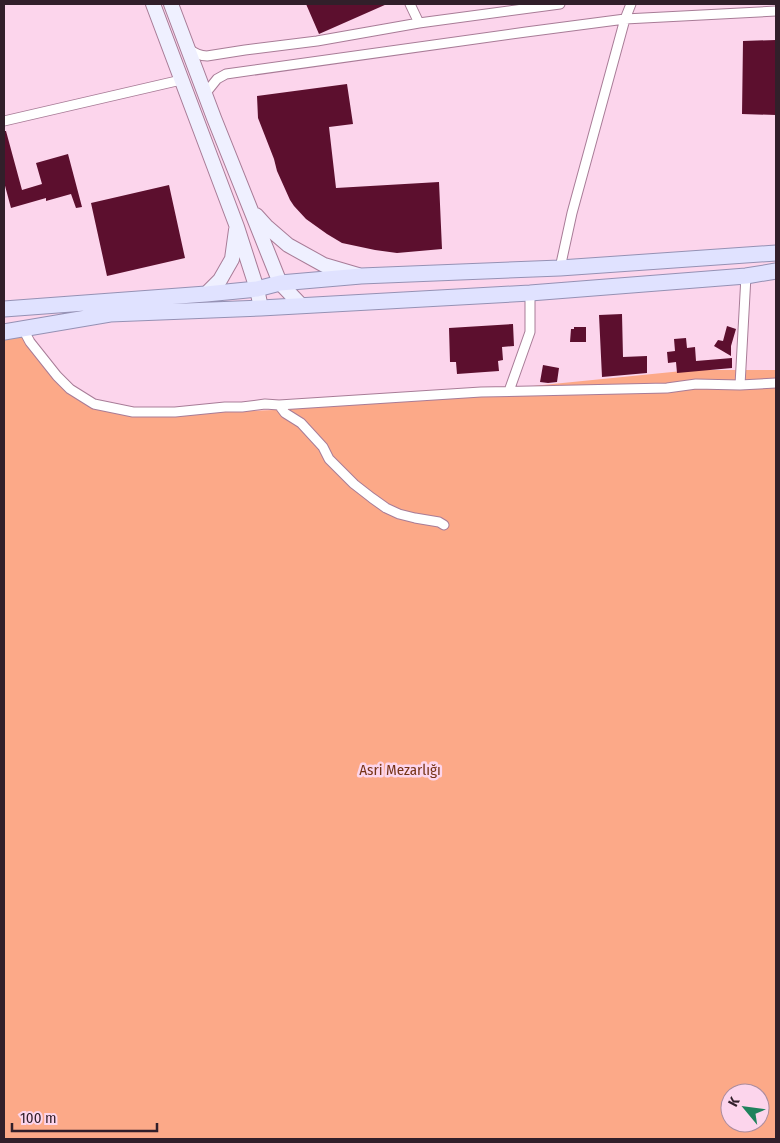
<svg xmlns="http://www.w3.org/2000/svg" width="780" height="1143" font-family="'Fira Sans Condensed',sans-serif">
	<style>
		.green { fill: #fca988; fill-rule: evenodd }
		.building { fill: #5c0f2e }
		.lines { fill: none; stroke-linecap: round; stroke-linejoin: round }
		.street-casing { stroke: #a87c97; stroke-width: 11 }
		.secondary-casing { stroke: #a87c97; stroke-width: 16 }
		.primary-casing { stroke: #9591b4; stroke-width: 17 }
		.street { stroke: #fff; stroke-width: 9 }
		.secondary { stroke: #eff0ff; stroke-width: 14 }
		.primary { stroke: #e0e2ff; stroke-width: 15 }
		.labels { text-anchor: middle; stroke-width: 5; stroke-linejoin: round; paint-order: stroke }
		.park-label { font-size: 15px; fill: #763417; stroke: #fcd5ec }
	</style>
	<rect width="100%" height="100%" fill="#fcd5ec"/>
	<!-- green -->
	<path class="green" d="M23,330L71,390L93,404L201,413L274,410L373,402L692,370H776V1139H4V335ZM730,1093H760V1123H730Z"/>
	<!-- building -->
	<path class="building" d="M306,4H387L319,34Z
		M776,40V115L742,114L743,41Z
		M347,84L353,124L329,127L336,188L439,182L442,249L397,253L375,250L342,243L327,234L306,219L294,206L290,200L277,171L274,159L258,118L257,96Z
		M4,131H6L22,190L42,184L36,163L68,154L82,207L76,208L71,194L46,201V198L11,208L4,182Z
		M169,185L185,258L107,276L91,203Z
		M622,314L623,357L647,356V373L602,377L599,315Z
		M513,324L514,346L502,347L503,360L498,361L499,371L457,374L456,362H450L449,328Z
		M727,326L736,329L731,346V356L714,346L718,340L723,341Z
		M574,327H586V342H570L571,329H574Z
		M686,338L687,348L695,347L696,361L732,358V368L677,373L676,362L668,363L667,352L675,351L674,339Z
		M543,365L559,368L557,382L548,383L540,382Z"/>
	<g class="lines">
		<!-- street casing -->
		<g class="street-casing">
			<path id="street" d="M410,4L419,23
				M188,48C194,53 200,56 207,56L245,50L317,41L419,23L560,4
				M205,94L217,79L226,74L526,32L625,19L776,11
				M4,121L181,80
				M560,268L572,213L625,19L631,4
				M23,329L30,342L57,376L70,389L94,404L133,412H175L225,407H242L265,404L279,405L481,392L667,388L696,384L740,385L776,383
				M740,385L746,276
				M509,391L530,332V293
				M279,405L285,413L301,423L323,447L329,459L354,484L372,498L386,508L399,514L415,518L439,522L444,525"/>
		</g>
		<!-- secondary casing -->
		<g class="secondary-casing">
			<path id="secondary" d="M153,4L237,227L257,289L261,308
				M171,4L214,118L280,283L301,305
				M256,215L266,226L288,245L324,265L358,275
				M206,294L220,280L232,259L236,230"/>
		</g>
		<!-- primary casing -->
		<g class="primary-casing">
			<path id="primary" d="M4,309L206,294L257,289L280,283L361,276L560,268L776,253
				M4,332L110,314L261,308L530,293L746,276L776,271"/>
		</g>
		<!-- street -->
		<use href="#street" class="street"/>
		<!-- secondary -->
		<use href="#secondary" class="secondary"/>
		<!-- primary -->
		<use href="#primary" class="primary"/>
	</g>
	<g class="labels">
		<!-- park labels -->
		<g class="park-label">
			<text x="400" y="775">Asri Mezarlığı</text>
		</g>
	</g>
	<!-- border -->
	<rect width="780" height="1143" fill="none" stroke="#311f2a" stroke-width="10"/>
	<!-- north arrow -->
	<g transform="translate(745 1108) rotate(299)"><circle r="24" fill="#fcd5ec" stroke="#ab8c9e"/>
	<path d="M0-4L9 19L0 12L-9 19Z" fill="#1e825c"/>
	<text y="-8" font-size="14" font-weight="bold" text-anchor="middle" fill="#311f2a">K</text>
	</g>
	<!-- scale -->
	<path d="M12 1123v8h145v-8" fill="none" stroke="#311f2a" stroke-width="2.5"/>
	<text x="20" y="1123" font-size="15" fill="#311f2a" stroke="#fcd5ec" stroke-width="4" paint-order="stroke">100 m</text>
</svg>
